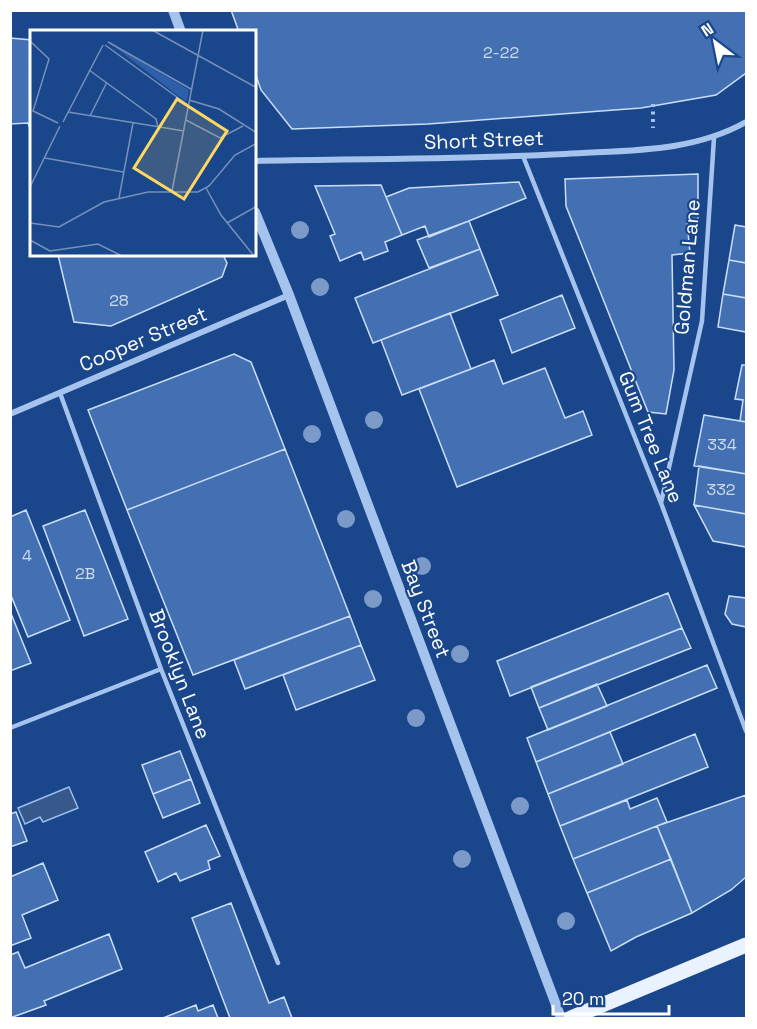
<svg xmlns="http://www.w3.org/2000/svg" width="757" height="1029" font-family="'Space Grotesk',sans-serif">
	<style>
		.water { fill: #37588a; stroke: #98bdef; stroke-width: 1.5 }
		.building { fill: #4370b3; stroke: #cbdef9; stroke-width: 1.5 }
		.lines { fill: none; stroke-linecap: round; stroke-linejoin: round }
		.path { stroke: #a5c3ed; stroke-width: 4; stroke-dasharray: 3 4.5; stroke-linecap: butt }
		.service { stroke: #a5c3ed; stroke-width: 4.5 }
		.minor { stroke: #a5c3ed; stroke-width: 6 }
		.tertiary { stroke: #a5c3ed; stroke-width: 10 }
		.primary { stroke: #ebf2ff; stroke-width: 15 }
		.tree { fill: #7b9ac8 }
		.labels { text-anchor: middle; stroke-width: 4.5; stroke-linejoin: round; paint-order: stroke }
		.number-label { font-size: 16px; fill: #d0dbec }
		.street-label { font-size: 20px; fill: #fff; stroke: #1a478b }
		.inset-road { fill: none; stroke: #7691b9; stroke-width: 1.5 }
		.view { fill: #ffd862; fill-opacity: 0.15; stroke: #ffd862; stroke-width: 3 }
		.inset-edge { fill: none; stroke: #fff; stroke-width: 3 }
	</style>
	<rect width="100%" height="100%" fill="#1a478b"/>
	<!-- water -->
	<path class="water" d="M69,787L78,808L43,822L40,817L25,824L18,808Z"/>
	<!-- building -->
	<path class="building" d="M231,10H746V73L716,95L641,108L428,124L292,129L261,90L255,73V32H239Z
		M10,38L32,40V134L28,123L10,124Z
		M698,174V221L687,222L690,253L672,255L674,370L666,414L648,412L566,206L565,179Z
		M519,182L526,198L429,237L425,226L402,235L386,197L409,188Z
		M381,185L402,235L385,242L388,251L364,260L361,252L340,261L330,236L335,234L315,186Z
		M469,221L480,249L429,268L417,240Z
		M735,225L746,227V263L729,260Z
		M480,249L498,295L373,343L355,298Z
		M58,255H223L227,263L222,277L111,326L74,322Z
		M729,260L746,263V298L723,294Z
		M723,294L746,298V332L718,327Z
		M562,295L575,328L512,353L500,320Z
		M450,313L471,369L402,395L381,340Z
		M234,354L251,362L285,449L127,510L88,410Z
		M494,360L503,384L545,368L565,418L583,411L592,435L457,487L419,389Z
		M742,365H746V422L740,421L743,400L735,399Z
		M704,415L746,422V474L694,466Z
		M285,449L350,616L193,675L127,510Z
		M699,466L746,474V514L694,505Z
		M694,505L746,514V547L713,541Z
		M26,510L70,620L28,637L10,593V517Z
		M85,510L128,619L84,636L43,526Z
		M668,593L682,628L510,696L497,661Z
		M729,596L746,598V627L732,624L725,614Z
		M10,611L31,663L10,671Z
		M350,616L361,645L245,689L234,660Z
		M682,628L691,648L539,708L531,687Z
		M361,645L375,680L296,710L283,675Z
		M707,665L717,688L536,762L527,738Z
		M597,684L607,706L548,730L539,708Z
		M610,732L623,764L548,794L536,762Z
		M695,734L708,767L560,826L548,794Z
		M180,751L191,779L153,794L142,765Z
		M191,779L200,803L163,818L153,794Z
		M746,795V877L731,890L692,913L657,826Z
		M657,798L667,822L573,859L560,826L627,800L630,809Z
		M16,812L27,841L10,847V814Z
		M206,825L220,856L208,861L210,869L180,881L176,873L158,882L145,852Z
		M657,826L671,859L587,893L573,859Z
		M671,859L692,913L636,937L611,951L587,893Z
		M43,863L58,900L22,915L31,938L10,946V877Z
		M231,903L269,1003L284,997L292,1018H230L192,918Z
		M109,934L122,969L44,1001L46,1005L10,1018V955L18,952L25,968Z
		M196,1005L198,1011L213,1005L218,1018H163Z"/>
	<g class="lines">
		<!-- path -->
		<path class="path" d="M255,78H257
			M653,104V128"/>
		<!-- service -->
		<path class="service" d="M523,156L661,503L746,731
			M60,393L161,669L278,963
			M661,503L702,321L714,138
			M10,728L161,669"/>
		<!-- minor -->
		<path class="minor" d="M255,161C358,159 462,159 565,154C627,150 691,153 746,122
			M10,414L289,295"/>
		<!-- tertiary -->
		<path class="tertiary" d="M173,10L181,32
			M255,212L289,295L561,1018"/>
		<!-- primary -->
		<path class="primary" d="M571,1018L746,945"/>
	</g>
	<!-- trees -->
	<g class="tree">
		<circle cx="300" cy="230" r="9"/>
		<circle cx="320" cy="287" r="9"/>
		<circle cx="374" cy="420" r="9"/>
		<circle cx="312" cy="434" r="9"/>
		<circle cx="346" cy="519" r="9"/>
		<circle cx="422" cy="566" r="9"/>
		<circle cx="373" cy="599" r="9"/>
		<circle cx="460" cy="654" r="9"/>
		<circle cx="416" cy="718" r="9"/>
		<circle cx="520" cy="806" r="9"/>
		<circle cx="462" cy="859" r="9"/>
		<circle cx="566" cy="921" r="9"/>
	</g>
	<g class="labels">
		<!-- number labels -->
		<g class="number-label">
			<text x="501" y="58">2-22</text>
			<text x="119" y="306">28</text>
			<text x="722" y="450">334</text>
			<text x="721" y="495">332</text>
			<text x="27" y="561">4</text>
			<text x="85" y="579">2B</text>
		</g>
		<!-- street labels -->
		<g class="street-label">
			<text transform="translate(484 140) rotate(-2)" y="7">Short Street</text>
			<text transform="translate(687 267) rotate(-85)" y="7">Goldman Lane</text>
			<text transform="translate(143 339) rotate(-23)" y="7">Cooper Street</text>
			<text transform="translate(651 437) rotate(68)" y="7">Gum Tree Lane</text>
			<text transform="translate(426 609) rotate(69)" y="7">Bay Street</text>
			<text transform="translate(180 674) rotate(69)" y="7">Brooklyn Lane</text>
		</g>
	</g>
	<!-- overview -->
	<g transform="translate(30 30)">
		<rect width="226" height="226" fill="#1a478b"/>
		<path d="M81,14L159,60L157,70L155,71Z" fill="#2d60a9"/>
		<path class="inset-road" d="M122,0L227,58M0,11L19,29L3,81L28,93M78,12L161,59M75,15L158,75M59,40L126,89L128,97M159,70L189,79L227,103M38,82L154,101M60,86L77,52M156,90L190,108L213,96M33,92L73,15M15,128L93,142M0,157L30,96M176,158L191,185L224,226M142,161L173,0M89,168L103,93M0,193L29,197L74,172L118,162H168L179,156L205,125L227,113M197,193L227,176M0,210L20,221L68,214L92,226"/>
		<path class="view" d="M147,69L197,101L154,169L104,138Z"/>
		<rect width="226" height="226" class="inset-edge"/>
	</g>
	<!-- border -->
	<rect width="757" height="1029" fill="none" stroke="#ffffff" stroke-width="24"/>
	<!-- north arrow -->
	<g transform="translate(715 42) rotate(328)" stroke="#1a478b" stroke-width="4.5" paint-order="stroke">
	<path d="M0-4.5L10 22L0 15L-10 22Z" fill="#ffffff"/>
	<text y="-9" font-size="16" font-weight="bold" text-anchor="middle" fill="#ffffff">N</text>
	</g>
	<!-- scale -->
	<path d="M553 1005v9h116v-9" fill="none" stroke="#ffffff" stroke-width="3"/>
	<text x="562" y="1005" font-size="18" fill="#ffffff" stroke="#1a478b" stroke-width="4.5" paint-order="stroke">20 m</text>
</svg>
